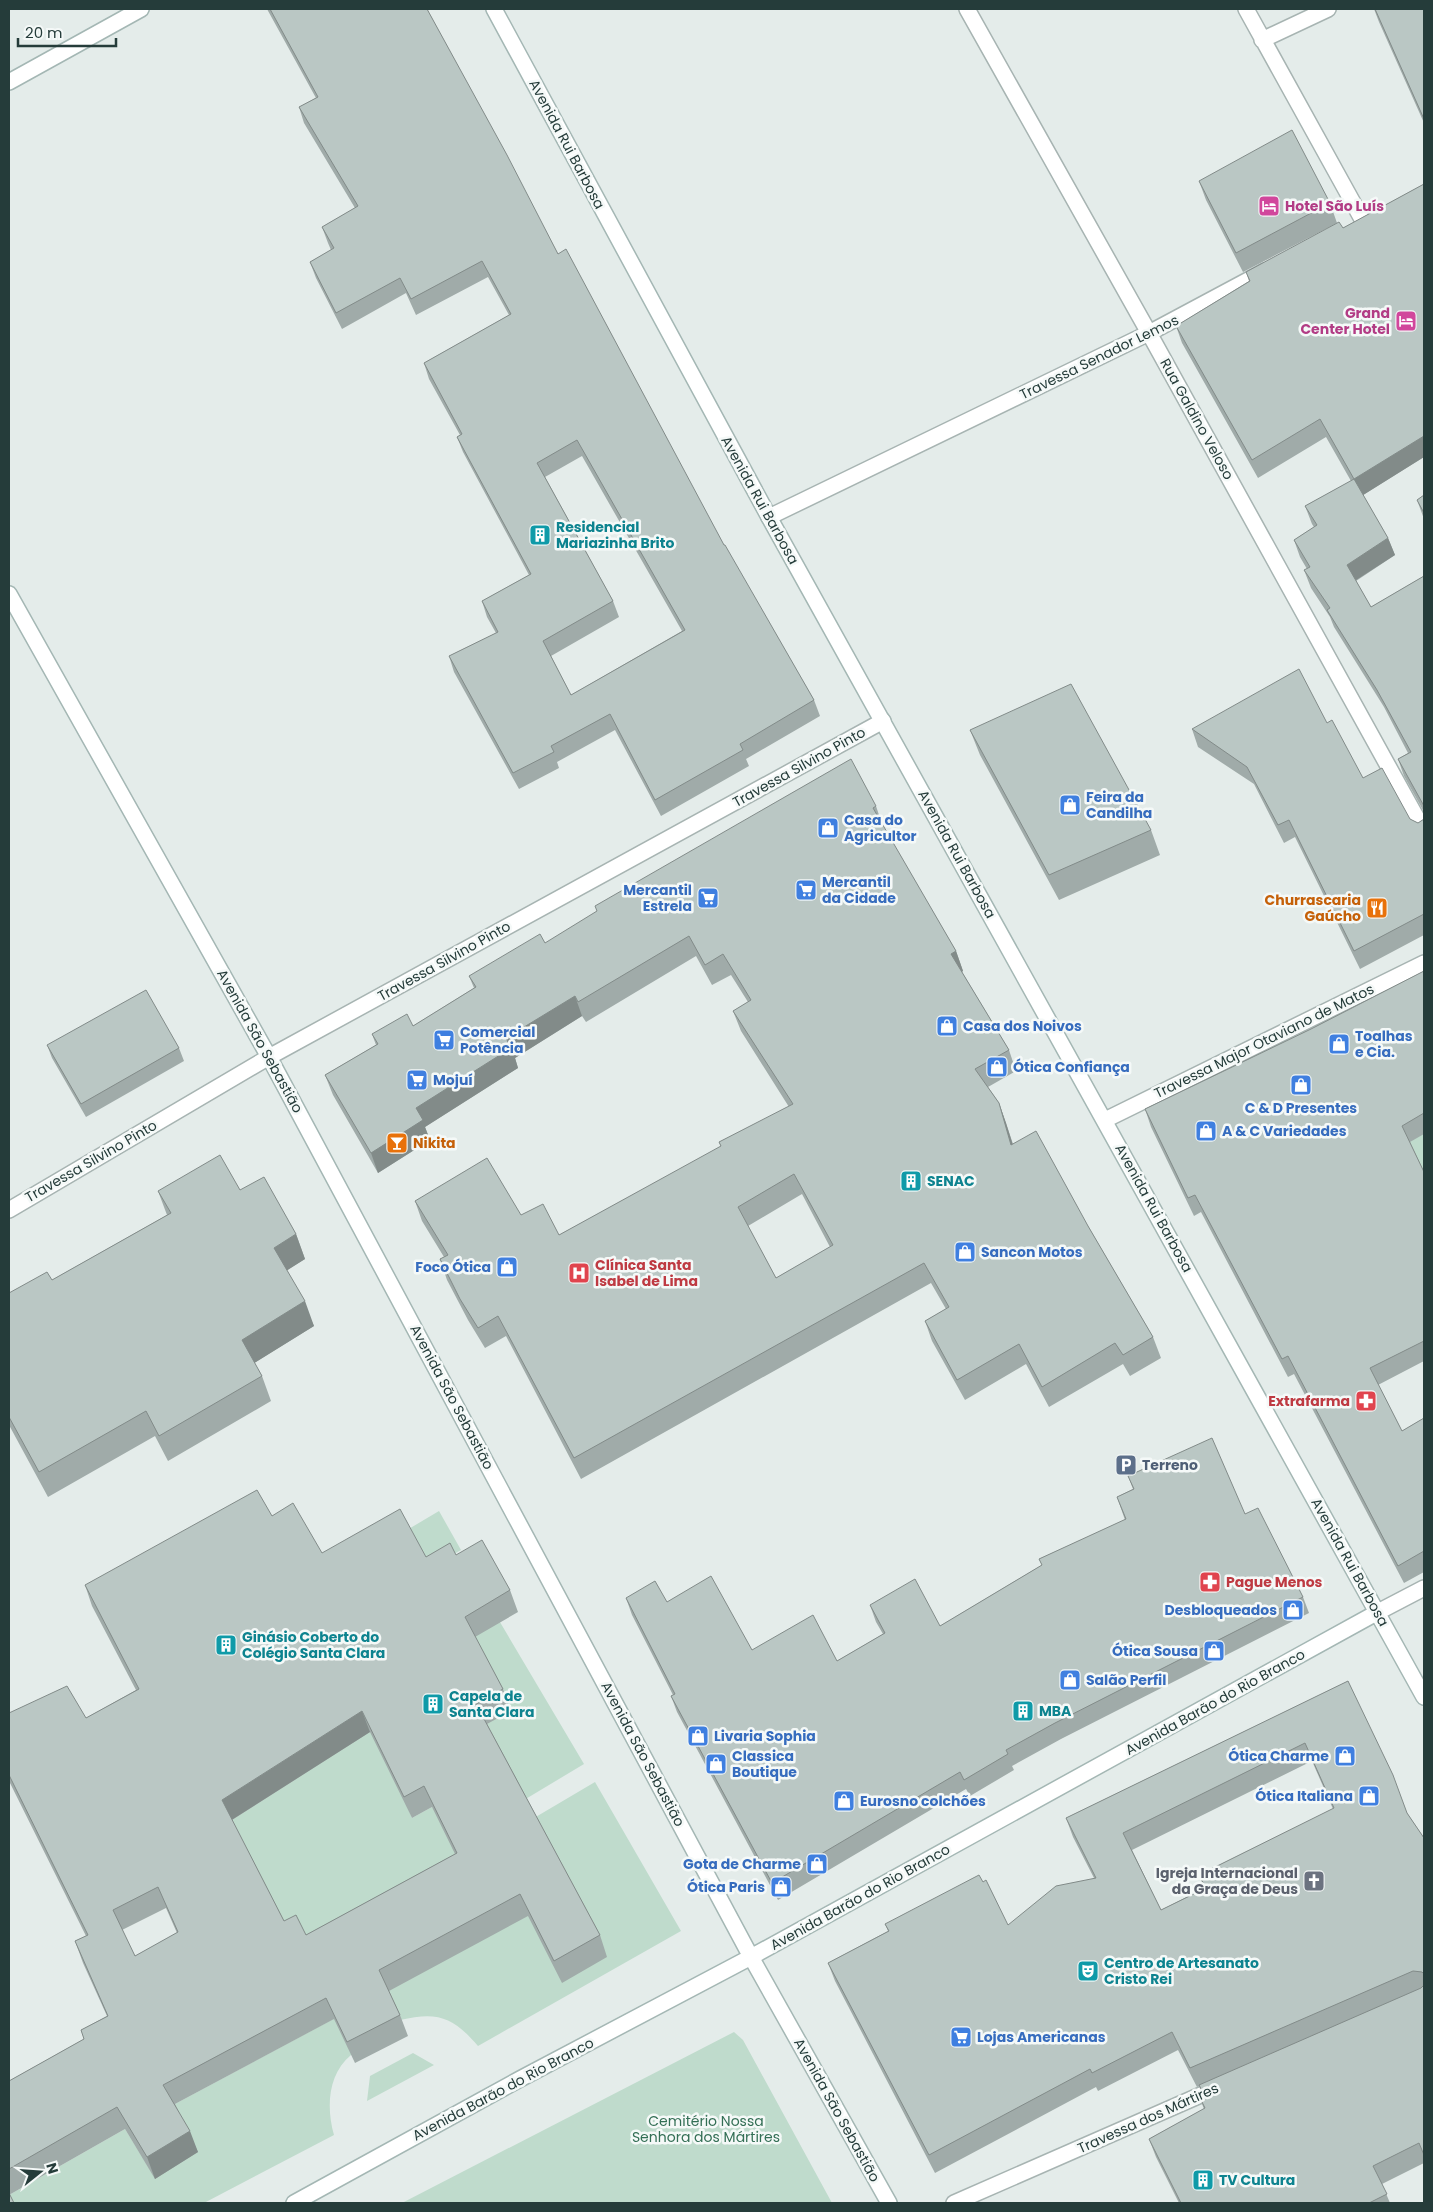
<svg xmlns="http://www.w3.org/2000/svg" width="1433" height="2212" font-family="Poppins,sans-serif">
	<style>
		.green { fill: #bfdbcc }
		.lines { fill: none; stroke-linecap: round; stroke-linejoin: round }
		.street-casing { stroke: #a7b4b2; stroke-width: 18 }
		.secondary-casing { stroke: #a4b7b4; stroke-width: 18 }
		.street { stroke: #fff; stroke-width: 15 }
		.secondary { stroke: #fff; stroke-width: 15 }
		.wall { fill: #a0aba9; fill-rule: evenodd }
		.shaded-wall { fill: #828b89 }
		.building { fill: #bac7c4; stroke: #828b89; fill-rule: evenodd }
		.labels { text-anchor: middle; stroke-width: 5; stroke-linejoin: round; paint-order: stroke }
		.street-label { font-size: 14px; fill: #253c3a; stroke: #f5f9f8 }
		.hotel-label { font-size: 14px; font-weight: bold; fill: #b23c85; stroke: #f5f9f8; text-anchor: start }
		.culture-label { font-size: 14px; font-weight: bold; fill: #0d838f; stroke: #f5f9f8; text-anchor: start }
		.shop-label { font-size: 14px; font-weight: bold; fill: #366cbe; stroke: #f5f9f8; text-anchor: start }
		.food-label { font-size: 14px; font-weight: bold; fill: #c56008; stroke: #f5f9f8; text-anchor: end }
		.health-label { font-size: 14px; font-weight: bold; fill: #be3a42; stroke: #f5f9f8; text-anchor: start }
		.service-label { font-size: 14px; font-weight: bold; fill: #4e5e75; stroke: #f5f9f8; text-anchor: start }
		.worship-label { font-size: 14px; font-weight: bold; fill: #5b616d; stroke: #f5f9f8; text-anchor: end }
		.park-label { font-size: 14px; fill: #336f55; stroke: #f5f9f8 }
	</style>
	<rect width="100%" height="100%" fill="#e4ecea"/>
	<!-- green -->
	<path class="green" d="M1424,1130V1176L1407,1140Z
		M439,1511L461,1550L429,1568L407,1530Z
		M494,1612L584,1764L524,1800L396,1697Z
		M374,1729L412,1818L432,1807L480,1866L292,1943L230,1821Z
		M595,1782L681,1931L478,2046C453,2017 438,2011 400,2020L367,2003L534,1818Z
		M352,2009L351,2055C328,2074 326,2107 334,2135L204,2203H10L9,2195L125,2129L155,2178L147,2119Z
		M734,2032L743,2040L832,2203H402Z
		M413,2053L434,2065L367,2101L370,2076Z"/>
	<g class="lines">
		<!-- street casing -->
		<g class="street-casing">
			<path id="street" d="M967,9L1149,333L1424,831
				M1246,9L1362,219
				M1262,40L1328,9
				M769,517L1149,333L1265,271
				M1105,1120L1424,963
				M9,1210L269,1057L883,721
				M1378,1612L1424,1588
				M954,2203L1219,2087"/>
		</g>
		<!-- secondary casing -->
		<g class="secondary-casing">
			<path id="secondary" d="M494,9L769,517L1424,1697
				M9,82L141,9
				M9,594L269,1057L751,1957L889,2203
				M294,2203L520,2079L751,1957L1378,1612"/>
		</g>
		<!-- street -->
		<use href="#street" class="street"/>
		<!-- secondary -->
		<use href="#secondary" class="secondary"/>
	</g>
	<!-- wall -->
	<path class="wall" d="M267,9H427L558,254L724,545L814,700L820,716L746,759L749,766L661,816L615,730L557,762L559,768L519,789L454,672L449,656L496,633L487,617L482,601L529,575L463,452L457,437L460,435L429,379L424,363L509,315L488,277L416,315L406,293L342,329L316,278L310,262L331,250L328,243L322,227L355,208L304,123L299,107L316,98ZM582,456L682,631L571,695L551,656L619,617L613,601L545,477Z
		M1374,9H1424V123L1379,22Z
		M1199,181L1330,203L1337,223L1243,272L1206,200Z
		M1424,184V457L1363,495L1388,538L1395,555L1356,581L1371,607L1424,576V812L1404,776L1398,759L1408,753L1384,707L1334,627L1330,617L1311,588L1304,570L1307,569L1300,557L1294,540L1314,527L1312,524L1305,506L1351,481L1326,437L1258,478L1182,343L1176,326L1249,281L1246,272L1343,228Z
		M1424,495V519L1417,500Z
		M1327,723L1363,778L1410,819L1418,823L1424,819V935L1360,969L1295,837L1284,843L1254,784L1198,747L1192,729Z
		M970,730L1151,830L1160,855L1059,900L980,755Z
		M876,806L883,827L956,951L963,971L962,972L1009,1050L1016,1071L988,1087L999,1103L1006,1123L1013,1144L1088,1226L1153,1337L1161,1358L1130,1376L1123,1364L1049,1407L1026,1364L965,1400L932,1341L925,1321L946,1309L931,1283L581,1479L506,1336L485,1348L468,1320L447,1280L440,1259L444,1257L422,1221L415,1201L521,1215L559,1235L721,1147L719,1142L789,1107L741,1031L733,1011L748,1002L731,975L712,985L696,956L586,1022L582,1016L515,1058L518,1068L425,1127L430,1140L378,1173L333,1095L325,1075L376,1045L372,1034L413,1026L474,988L469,976ZM802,1194L830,1247L776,1278L748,1226Z
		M1424,971V1134L1410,1142L1424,1172V1361L1378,1385L1402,1431L1424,1418V1572L1404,1583L1294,1374L1288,1377L1201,1212L1194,1216L1151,1127L1145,1109L1311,1029Z
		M47,1045L179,1048L184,1061L86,1117L52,1058Z
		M240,1190L296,1234L305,1259L287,1270L314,1326L254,1363L262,1376L271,1401L168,1461L155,1436L48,1497L9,1425V1293L52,1280L167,1215L158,1191Z
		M1128,1476L1245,1514L1303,1597L1309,1613L1061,1739L1012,1766L1014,1770L970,1796L966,1789L778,1900L677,1712L671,1696L673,1695L632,1615L626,1598L667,1602L752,1650L837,1661L883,1634L876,1622L870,1605L940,1626L1042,1565L1039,1559L1125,1520L1117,1497L1133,1489Z
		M272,1516L322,1553L426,1557L456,1555L510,1590L518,1612L475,1637L503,1689L511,1711L487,1724L600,1935L607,1957L562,1983L528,1916L389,1991L400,2015L408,2036L355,2063L334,2019L175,2104L198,2152L155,2179L125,2129L9,2195V2203V2081L84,2039L81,2030L107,2016L83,1963L75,1941L86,1936L9,1781V1713L86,1718L136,1690L92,1606L85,1585ZM370,1732L412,1818L432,1807L455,1854L306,1935L284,1921L232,1820ZM166,1908L177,1933L135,1956L122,1930Z
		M1348,1681L1407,1813L1424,1838V2163L1382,2184L1390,2203H1179L1156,2157L1149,2139L1204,2109L1199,2096L1202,2094L1199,2086L1197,2087L1178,2050L1098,2091L1096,2087L935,2173L835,1981L828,1963L888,1931L885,1924L1008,1925L1094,1878L1073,1837L1066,1818ZM1312,1761L1333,1809L1199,1875L1204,1888L1161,1910L1132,1850Z"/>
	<!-- shaded-wall -->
	<path class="shaded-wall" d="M1424,436V457L1360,497L1354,479Z
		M1388,538L1395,555L1353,582L1347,565Z
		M956,951L963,971L958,974L951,954Z
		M575,996L582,1016L515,1058L518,1068L425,1127L430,1140L378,1173L371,1153L416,1108L506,1038Z
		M999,1103L1006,1123L1019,1165L1011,1145Z
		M296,1234L305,1259L283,1273L274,1248Z
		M305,1301L314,1326L251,1365L242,1340Z
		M362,1711L370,1732L230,1821L222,1800Z
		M190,2131L198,2152L155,2179L147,2157Z"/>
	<!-- building -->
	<path class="building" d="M270,9H427L507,155L558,254L566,249L724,545H725L814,700L740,744L743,750L655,800L610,714L551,746L554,752L513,773L449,656L498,632L482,601L531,574L457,437L462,434L424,363L511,314L482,261L411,299L400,278L336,313L310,262L334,248L322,227L358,206L299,107L318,97ZM577,440L685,630L571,695L543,641L613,601L537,463Z
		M1375,9H1424V119Z
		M1292,130L1330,203L1236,253L1199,181Z
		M1424,184V436L1354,479L1320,419L1252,460L1176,326L1250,281L1246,272L1339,222L1343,228Z
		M1354,479L1388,538L1347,565L1371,607L1424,576V806L1398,759L1411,752L1377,690L1327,610L1330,608L1304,570L1310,567L1294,540L1317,525L1305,506Z
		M1424,495V513L1417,500Z
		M1299,669L1327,723L1332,720L1363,778L1382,768L1410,819L1418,823L1424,819V914L1354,951L1289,820L1278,825L1247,767L1192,729Z
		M1071,684L1151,830L1049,875L970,730Z
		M851,759L876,806L873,808L956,951L951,954L1009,1050L975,1069L999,1103L1011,1145L1036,1131L1088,1226L1153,1337L1123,1355L1115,1343L1042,1387L1019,1344L957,1380L925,1321L949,1307L924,1263L574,1458L498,1316L478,1328L460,1299L440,1259L448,1255L415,1201L487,1158L521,1215L543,1204L559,1235L721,1146L719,1142L793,1104L733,1011L751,1000L723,954L705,965L689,936L578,1002L575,996L506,1038L511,1048L416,1108L423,1120L371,1153L325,1075L378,1044L372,1034L407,1014L413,1026L476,987L469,976L540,934L545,943L597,911L595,906ZM794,1174L833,1245L776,1278L738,1207Z
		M1424,971V1113L1402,1126L1424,1172V1341L1370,1368L1402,1431L1424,1418V1551L1398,1566L1288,1356L1282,1359L1195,1195L1188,1198L1145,1109L1311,1029Z
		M146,990L179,1048L81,1104L47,1045Z
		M220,1155L240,1190L264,1177L296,1234L274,1248L305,1301L242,1340L262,1376L159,1436L146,1411L39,1472L9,1417V1293L47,1272L52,1280L171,1213L158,1191Z
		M1212,1438L1245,1514L1258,1508L1303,1597L1055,1723L1006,1750L1008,1754L964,1780L960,1772L772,1883L671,1696L675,1694L626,1598L655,1581L667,1602L711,1576L752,1650L813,1615L837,1661L885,1633L870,1605L915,1579L940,1626L1042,1565L1039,1559L1126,1519L1117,1497L1134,1489L1128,1476Z
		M257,1490L272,1516L293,1503L322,1553L400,1509L426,1557L450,1543L456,1555L482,1540L510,1590L465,1617L503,1689L476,1704L600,1935L554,1961L520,1894L379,1970L400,2015L347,2042L326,1998L163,2085L190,2131L147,2157L117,2107L9,2169V2081L84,2039L81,2030L108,2016L75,1941L88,1935L9,1775V1713L67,1686L86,1718L139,1689L85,1585ZM362,1711L404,1797L424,1786L457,1853L306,1935L296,1915L284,1921L222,1800ZM158,1887L178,1932L135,1956L113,1910Z
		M1348,1681L1393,1775L1407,1813L1424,1838V1974L1422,1972L1413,1971L1190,2068L1172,2032L1092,2073L1090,2069L929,2155L828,1963L889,1931L885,1924L979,1875L983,1882L986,1880L1008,1925L1056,1886L1096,1878L1066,1818ZM1305,1743L1334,1808L1199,1875L1206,1888L1161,1910L1123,1833Z
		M1424,1985V2155L1419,2143L1373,2166L1387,2194L1369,2203H1181L1149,2139L1205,2108L1199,2096L1204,2094L1199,2085L1421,1988Z
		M9,2193L14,2203H9Z"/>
	<!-- icons -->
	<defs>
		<g id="hotel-square" transform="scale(1.125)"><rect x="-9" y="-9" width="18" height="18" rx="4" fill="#d1479c" stroke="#f5f9f8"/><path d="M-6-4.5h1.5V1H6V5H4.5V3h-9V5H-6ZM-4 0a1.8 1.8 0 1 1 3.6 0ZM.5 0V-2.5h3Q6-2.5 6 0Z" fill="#fff"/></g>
		<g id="building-square" transform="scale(1.125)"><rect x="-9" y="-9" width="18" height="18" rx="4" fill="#0f9aa8" stroke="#f5f9f8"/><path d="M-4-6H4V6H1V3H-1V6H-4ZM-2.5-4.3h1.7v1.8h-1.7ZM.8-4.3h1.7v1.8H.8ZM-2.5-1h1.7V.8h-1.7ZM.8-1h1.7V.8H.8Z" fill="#fff"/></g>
		<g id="shop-square" transform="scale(1.125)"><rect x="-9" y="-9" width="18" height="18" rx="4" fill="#3f7fe0" stroke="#f5f9f8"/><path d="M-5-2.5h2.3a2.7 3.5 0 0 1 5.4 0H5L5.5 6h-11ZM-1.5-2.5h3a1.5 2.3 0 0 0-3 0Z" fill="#fff"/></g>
		<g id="supermarket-square" transform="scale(1.125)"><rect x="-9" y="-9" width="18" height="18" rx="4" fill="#3f7fe0" stroke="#f5f9f8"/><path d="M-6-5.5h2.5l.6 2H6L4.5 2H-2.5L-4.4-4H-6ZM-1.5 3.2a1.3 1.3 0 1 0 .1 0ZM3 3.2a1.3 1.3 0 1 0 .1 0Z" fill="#fff"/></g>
		<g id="restaurant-square" transform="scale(1.125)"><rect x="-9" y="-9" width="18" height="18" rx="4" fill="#e8710a" stroke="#f5f9f8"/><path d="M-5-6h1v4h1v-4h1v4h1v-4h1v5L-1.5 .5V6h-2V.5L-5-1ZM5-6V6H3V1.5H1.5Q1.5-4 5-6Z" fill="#fff"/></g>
		<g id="bar-square" transform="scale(1.125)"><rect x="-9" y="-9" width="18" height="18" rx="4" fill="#e8710a" stroke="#f5f9f8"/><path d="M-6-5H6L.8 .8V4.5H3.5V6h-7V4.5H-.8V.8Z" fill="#fff"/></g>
		<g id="hospital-square" transform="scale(1.125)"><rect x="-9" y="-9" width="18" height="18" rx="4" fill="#e0444e" stroke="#f5f9f8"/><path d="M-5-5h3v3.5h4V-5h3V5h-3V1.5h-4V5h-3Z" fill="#fff"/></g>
		<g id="pharmacy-square" transform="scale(1.125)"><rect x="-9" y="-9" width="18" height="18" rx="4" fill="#e0444e" stroke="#f5f9f8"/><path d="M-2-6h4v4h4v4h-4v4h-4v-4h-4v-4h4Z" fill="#fff"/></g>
		<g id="parking-square" transform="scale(1.125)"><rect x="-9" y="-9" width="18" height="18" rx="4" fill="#5c6f8a" stroke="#f5f9f8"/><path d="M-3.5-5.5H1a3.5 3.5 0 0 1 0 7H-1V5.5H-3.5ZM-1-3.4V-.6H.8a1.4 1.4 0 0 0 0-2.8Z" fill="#fff"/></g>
		<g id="church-square" transform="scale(1.125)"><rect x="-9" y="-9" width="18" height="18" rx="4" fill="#6b7280" stroke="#f5f9f8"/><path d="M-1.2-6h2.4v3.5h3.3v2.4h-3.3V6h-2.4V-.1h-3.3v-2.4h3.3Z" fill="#fff"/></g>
		<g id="theatre-square" transform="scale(1.125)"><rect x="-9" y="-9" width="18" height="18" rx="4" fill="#0f9aa8" stroke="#f5f9f8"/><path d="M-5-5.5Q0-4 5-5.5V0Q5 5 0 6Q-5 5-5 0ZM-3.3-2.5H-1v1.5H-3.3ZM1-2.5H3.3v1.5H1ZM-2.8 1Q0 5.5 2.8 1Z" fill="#fff"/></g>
	</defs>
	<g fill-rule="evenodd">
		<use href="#hotel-square" x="1269" y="206"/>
		<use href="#hotel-square" x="1406" y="321"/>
		<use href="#building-square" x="540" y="535"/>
		<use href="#shop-square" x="1070" y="805"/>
		<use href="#shop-square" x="828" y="828"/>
		<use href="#supermarket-square" x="806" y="890"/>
		<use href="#supermarket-square" x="708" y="898"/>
		<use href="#restaurant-square" x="1377" y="908"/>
		<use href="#shop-square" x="947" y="1026"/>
		<use href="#supermarket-square" x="444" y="1040"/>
		<use href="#shop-square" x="1339" y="1044"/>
		<use href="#shop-square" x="997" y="1067"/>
		<use href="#supermarket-square" x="417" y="1080"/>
		<use href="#shop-square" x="1301" y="1085"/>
		<use href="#shop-square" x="1206" y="1131"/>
		<use href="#bar-square" x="397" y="1143"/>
		<use href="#building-square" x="911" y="1181"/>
		<use href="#shop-square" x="965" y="1252"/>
		<use href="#shop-square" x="507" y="1267"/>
		<use href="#hospital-square" x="579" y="1273"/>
		<use href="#pharmacy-square" x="1366" y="1401"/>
		<use href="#parking-square" x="1126" y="1465"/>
		<use href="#pharmacy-square" x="1210" y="1582"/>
		<use href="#shop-square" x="1293" y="1610"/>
		<use href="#building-square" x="226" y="1645"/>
		<use href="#shop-square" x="1214" y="1651"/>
		<use href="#shop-square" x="1070" y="1680"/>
		<use href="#building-square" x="433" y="1704"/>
		<use href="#building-square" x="1023" y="1711"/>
		<use href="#shop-square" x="698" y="1736"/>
		<use href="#shop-square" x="1345" y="1756"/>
		<use href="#shop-square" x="716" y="1764"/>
		<use href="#shop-square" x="1369" y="1796"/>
		<use href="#shop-square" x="844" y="1801"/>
		<use href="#shop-square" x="817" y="1864"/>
		<use href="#church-square" x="1314" y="1881"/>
		<use href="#shop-square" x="781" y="1887"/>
		<use href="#theatre-square" x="1088" y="1971"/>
		<use href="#supermarket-square" x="961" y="2037"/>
		<use href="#building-square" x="1203" y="2180"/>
	</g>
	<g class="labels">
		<!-- street labels -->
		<g class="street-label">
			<text transform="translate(567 144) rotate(62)" y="5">Avenida Rui Barbosa</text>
			<text transform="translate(1099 357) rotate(-26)" y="5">Travessa Senador Lemos</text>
			<text transform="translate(1197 419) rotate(61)" y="5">Rua Galdino Veloso</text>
			<text transform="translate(760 500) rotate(61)" y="5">Avenida Rui Barbosa</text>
			<text transform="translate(799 767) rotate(-29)" y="5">Travessa Silvino Pinto</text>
			<text transform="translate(957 854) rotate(61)" y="5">Avenida Rui Barbosa</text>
			<text transform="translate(444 961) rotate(-29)" y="5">Travessa Silvino Pinto</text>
			<text transform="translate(260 1041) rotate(61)" y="5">Avenida São Sebastião</text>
			<text transform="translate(1264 1041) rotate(-26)" y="5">Travessa Major Otaviano de Matos</text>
			<text transform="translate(91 1161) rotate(-30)" y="5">Travessa Silvino Pinto</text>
			<text transform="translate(1154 1208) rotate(61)" y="5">Avenida Rui Barbosa</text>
			<text transform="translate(452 1397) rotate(62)" y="5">Avenida São Sebastião</text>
			<text transform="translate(1350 1562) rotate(61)" y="5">Avenida Rui Barbosa</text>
			<text transform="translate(1215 1702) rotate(-29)" y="5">Avenida Barão do Rio Branco</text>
			<text transform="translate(643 1754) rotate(62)" y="5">Avenida São Sebastião</text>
			<text transform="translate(860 1897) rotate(-29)" y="5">Avenida Barão do Rio Branco</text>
			<text transform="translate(503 2089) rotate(-28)" y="5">Avenida Barão do Rio Branco</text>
			<text transform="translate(837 2110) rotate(61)" y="5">Avenida São Sebastião</text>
			<text transform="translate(1148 2118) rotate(-24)" y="5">Travessa dos Mártires</text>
		</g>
		<!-- hotel labels -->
		<g class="hotel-label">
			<text x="1285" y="211">Hotel São Luís</text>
			<text x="1390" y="318" text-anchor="end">Grand<tspan x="1390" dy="16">Center Hotel</tspan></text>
		</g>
		<!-- culture labels -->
		<g class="culture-label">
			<text x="556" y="532">Residencial<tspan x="556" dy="16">Mariazinha Brito</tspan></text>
			<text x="927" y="1186">SENAC</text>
			<text x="242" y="1642">Ginásio Coberto do<tspan x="242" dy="16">Colégio Santa Clara</tspan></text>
			<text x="449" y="1701">Capela de<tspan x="449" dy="16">Santa Clara</tspan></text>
			<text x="1039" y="1716">MBA</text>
			<text x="1104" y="1968">Centro de Artesanato<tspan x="1104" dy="16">Cristo Rei</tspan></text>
			<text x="1219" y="2185">TV Cultura</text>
		</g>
		<!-- shop labels -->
		<g class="shop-label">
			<text x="1086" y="802">Feira da<tspan x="1086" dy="16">Candilha</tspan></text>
			<text x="844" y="825">Casa do<tspan x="844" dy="16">Agricultor</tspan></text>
			<text x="822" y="887">Mercantil<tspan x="822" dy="16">da Cidade</tspan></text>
			<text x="692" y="895" text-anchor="end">Mercantil<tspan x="692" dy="16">Estrela</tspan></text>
			<text x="963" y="1031">Casa dos Noivos</text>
			<text x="460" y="1037">Comercial<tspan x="460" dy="16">Potência</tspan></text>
			<text x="1355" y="1041">Toalhas<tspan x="1355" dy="16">e Cia.</tspan></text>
			<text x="1013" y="1072">Ótica Confiança</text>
			<text x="433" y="1085">Mojuí</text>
			<text x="1301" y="1113" text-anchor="middle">C &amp; D Presentes</text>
			<text x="1222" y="1136">A &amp; C Variedades</text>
			<text x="981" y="1257">Sancon Motos</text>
			<text x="491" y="1272" text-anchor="end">Foco Ótica</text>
			<text x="1277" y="1615" text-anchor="end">Desbloqueados</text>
			<text x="1198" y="1656" text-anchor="end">Ótica Sousa</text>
			<text x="1086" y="1685">Salão Perfil</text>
			<text x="714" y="1741">Livaria Sophia</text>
			<text x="732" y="1761">Classica<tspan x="732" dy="16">Boutique</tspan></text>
			<text x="1329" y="1761" text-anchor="end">Ótica Charme</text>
			<text x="1353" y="1801" text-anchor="end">Ótica Italiana</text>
			<text x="860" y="1806">Eurosno colchões</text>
			<text x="801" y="1869" text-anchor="end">Gota de Charme</text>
			<text x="765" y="1892" text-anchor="end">Ótica Paris</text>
			<text x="977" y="2042">Lojas Americanas</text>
		</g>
		<!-- food labels -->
		<g class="food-label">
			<text x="1361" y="905">Churrascaria<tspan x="1361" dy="16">Gaúcho</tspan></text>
			<text x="413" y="1148" text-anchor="start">Nikita</text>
		</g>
		<!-- health labels -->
		<g class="health-label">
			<text x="595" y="1270">Clínica Santa<tspan x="595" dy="16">Isabel de Lima</tspan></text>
			<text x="1350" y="1406" text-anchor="end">Extrafarma</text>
			<text x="1226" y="1587">Pague Menos</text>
		</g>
		<!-- service labels -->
		<g class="service-label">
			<text x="1142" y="1470">Terreno</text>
		</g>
		<!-- worship labels -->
		<g class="worship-label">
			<text x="1298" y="1878">Igreja Internacional<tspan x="1298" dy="16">da Graça de Deus</tspan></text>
		</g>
		<!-- park labels -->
		<g class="park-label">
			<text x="706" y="2126">Cemitério Nossa<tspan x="706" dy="16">Senhora dos Mártires</tspan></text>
		</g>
	</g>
	<!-- border -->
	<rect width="1433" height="2212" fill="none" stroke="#253c3a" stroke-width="20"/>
	<!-- north arrow -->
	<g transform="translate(40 2172) rotate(73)" stroke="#f5f9f8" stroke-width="4" paint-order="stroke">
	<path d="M0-4L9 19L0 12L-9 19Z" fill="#253c3a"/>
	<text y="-8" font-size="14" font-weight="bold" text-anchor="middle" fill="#253c3a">N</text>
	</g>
	<!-- scale -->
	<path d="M18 38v8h98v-8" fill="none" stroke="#253c3a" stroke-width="2.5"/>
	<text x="25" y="38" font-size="15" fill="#253c3a" stroke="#f5f9f8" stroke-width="4" paint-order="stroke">20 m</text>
</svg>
